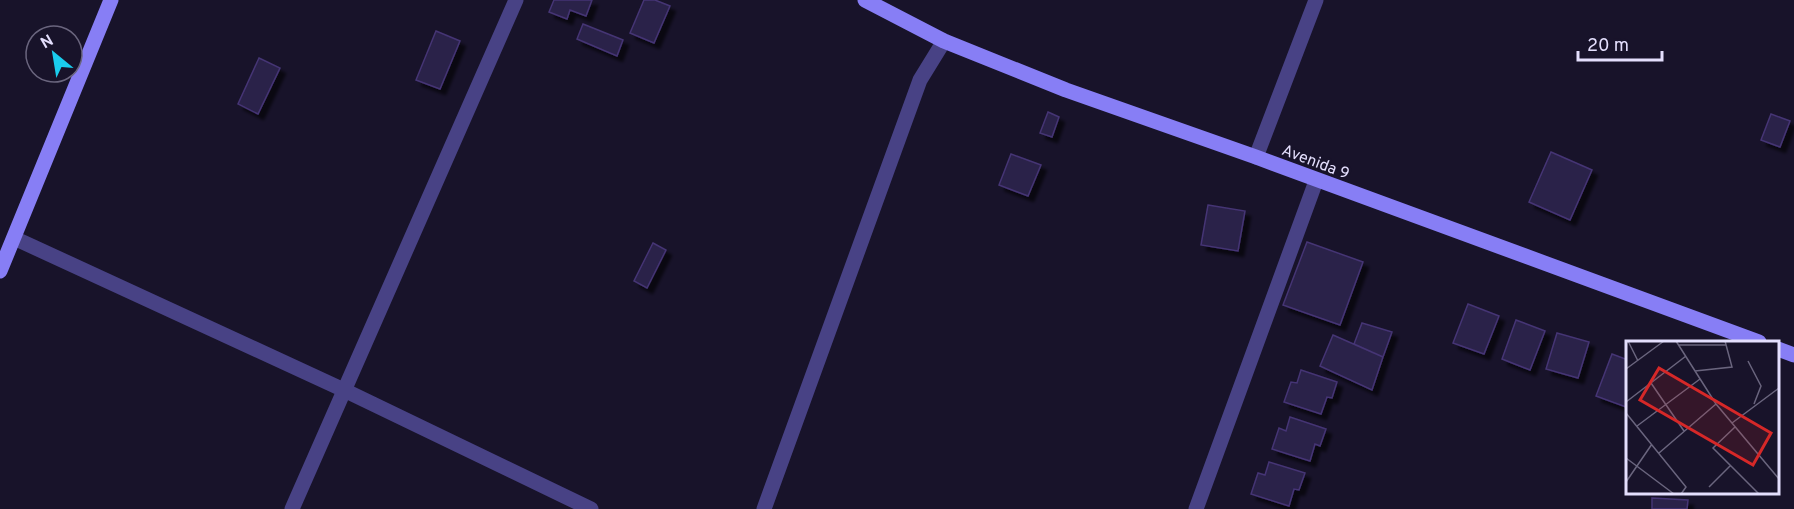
<svg xmlns="http://www.w3.org/2000/svg" width="1794" height="509" font-family="Overpass,sans-serif">
	<style>
		.building { fill: #2b214a; stroke: #453574; stroke-width: 1.5; filter: url(#shadow) }
		.lines { fill: none; stroke-linecap: round; stroke-linejoin: round }
		.street { stroke: #484285; stroke-width: 15 }
		.secondary { stroke: #877ef5; stroke-width: 15 }
		.labels { text-anchor: middle; stroke-width: 5; stroke-linejoin: round; paint-order: stroke }
		.street-label { font-size: 16px; fill: #e4dffd; stroke: #18132a }
		.inset-road { fill: none; stroke: #6a657e; stroke-width: 1.5 }
		.view { fill: #d62828; fill-opacity: 0.15; stroke: #d62828; stroke-width: 3 }
		.inset-edge { fill: none; stroke: #e4dffd; stroke-width: 3 }
	</style>
	<defs>
		<filter id="shadow"><feDropShadow dx="5.5" dy="5.5" stdDeviation="1.5" flood-color="#0009"/></filter>
	</defs>
	<rect width="100%" height="100%" fill="#18132a"/>
	<!-- building -->
	<path class="building" d="M554,0H592L586,16L570,10L567,19L549,12Z
		M644,0H655L670,6L654,43L630,33Z
		M583,24L623,40L617,56L577,39Z
		M436,31L460,41L440,89L416,80Z
		M259,58L280,68L258,114L238,104Z
		M1048,112L1059,117L1052,137L1040,133Z
		M1771,114L1790,121L1780,147L1761,140Z
		M1551,152L1592,170L1570,220L1529,202Z
		M1011,154L1041,165L1028,196L999,185Z
		M1208,205L1245,211L1238,251L1201,245Z
		M1307,242L1363,262L1340,325L1283,305Z
		M653,243L666,250L647,288L634,281Z
		M1468,304L1499,316L1484,354L1453,343Z
		M1516,320L1545,331L1530,370L1502,359Z
		M1362,323L1392,332L1383,357L1354,344Z
		M1557,333L1589,342L1578,378L1546,369Z
		M1333,335L1383,357L1372,390L1320,366Z
		M1612,354L1628,360L1626,407L1596,396Z
		M1301,370L1337,382L1332,398L1327,397L1321,414L1284,402L1291,382L1297,383Z
		M1290,417L1326,429L1320,446L1315,444L1310,461L1272,449L1279,428L1286,431Z
		M1269,462L1305,473L1299,490L1294,489L1289,506L1251,494L1258,473L1265,475Z
		M1652,498L1688,500L1687,509H1652Z"/>
	<g class="lines">
		<!-- street -->
		<path class="street" d="M1256,157L1316,0
			M14,238L346,391L591,509
			M292,509L516,0
			M764,509L920,80L944,41
			M1196,509L1316,181"/>
		<!-- secondary -->
		<path class="secondary" d="M865,0L944,41L1066,90L1256,157L1759,342
			M0,271L111,0
			M1778,349L1794,355"/>
	</g>
	<g class="labels">
		<!-- street labels -->
		<g class="street-label">
			<text transform="translate(1316 161) rotate(21)" y="6">Avenida 9</text>
		</g>
	</g>
	<!-- overview -->
	<g transform="translate(1626 341)">
		<rect width="153" height="153" fill="#18132a"/>
		<path class="inset-road" d="M2,0L12,20M50,0L90,63L153,138M52,4H100M122,20L135,45L128,63M0,28L38,0M69,30L106,26L99,0M25,42L58,90M0,61L60,15M0,72L60,146L55,153M106,82L153,47M11,85L74,38M109,86L87,107L133,153M33,112L90,63M0,117L48,153M0,141L26,103M83,146L104,125"/>
		<path class="view" d="M33,27L145,92L127,124L14,59Z"/>
		<rect width="153" height="153" class="inset-edge"/>
	</g>
	<!-- north arrow -->
	<g transform="translate(54 54) rotate(330)"><circle r="28" fill="#18132a" stroke="#6a657e" stroke-width="1.5"/>
	<path d="M0-4.5L10 22L0 15L-10 22Z" fill="#1acded"/>
	<text y="-9" font-size="16" font-weight="bold" text-anchor="middle" fill="#e4dffd">N</text>
	</g>
	<!-- scale -->
	<path d="M1578 51v9h84v-9" fill="none" stroke="#e4dffd" stroke-width="3"/>
	<text x="1587" y="51" font-size="18" fill="#e4dffd" stroke="#18132a" stroke-width="4.5" paint-order="stroke">20 m</text>
</svg>
